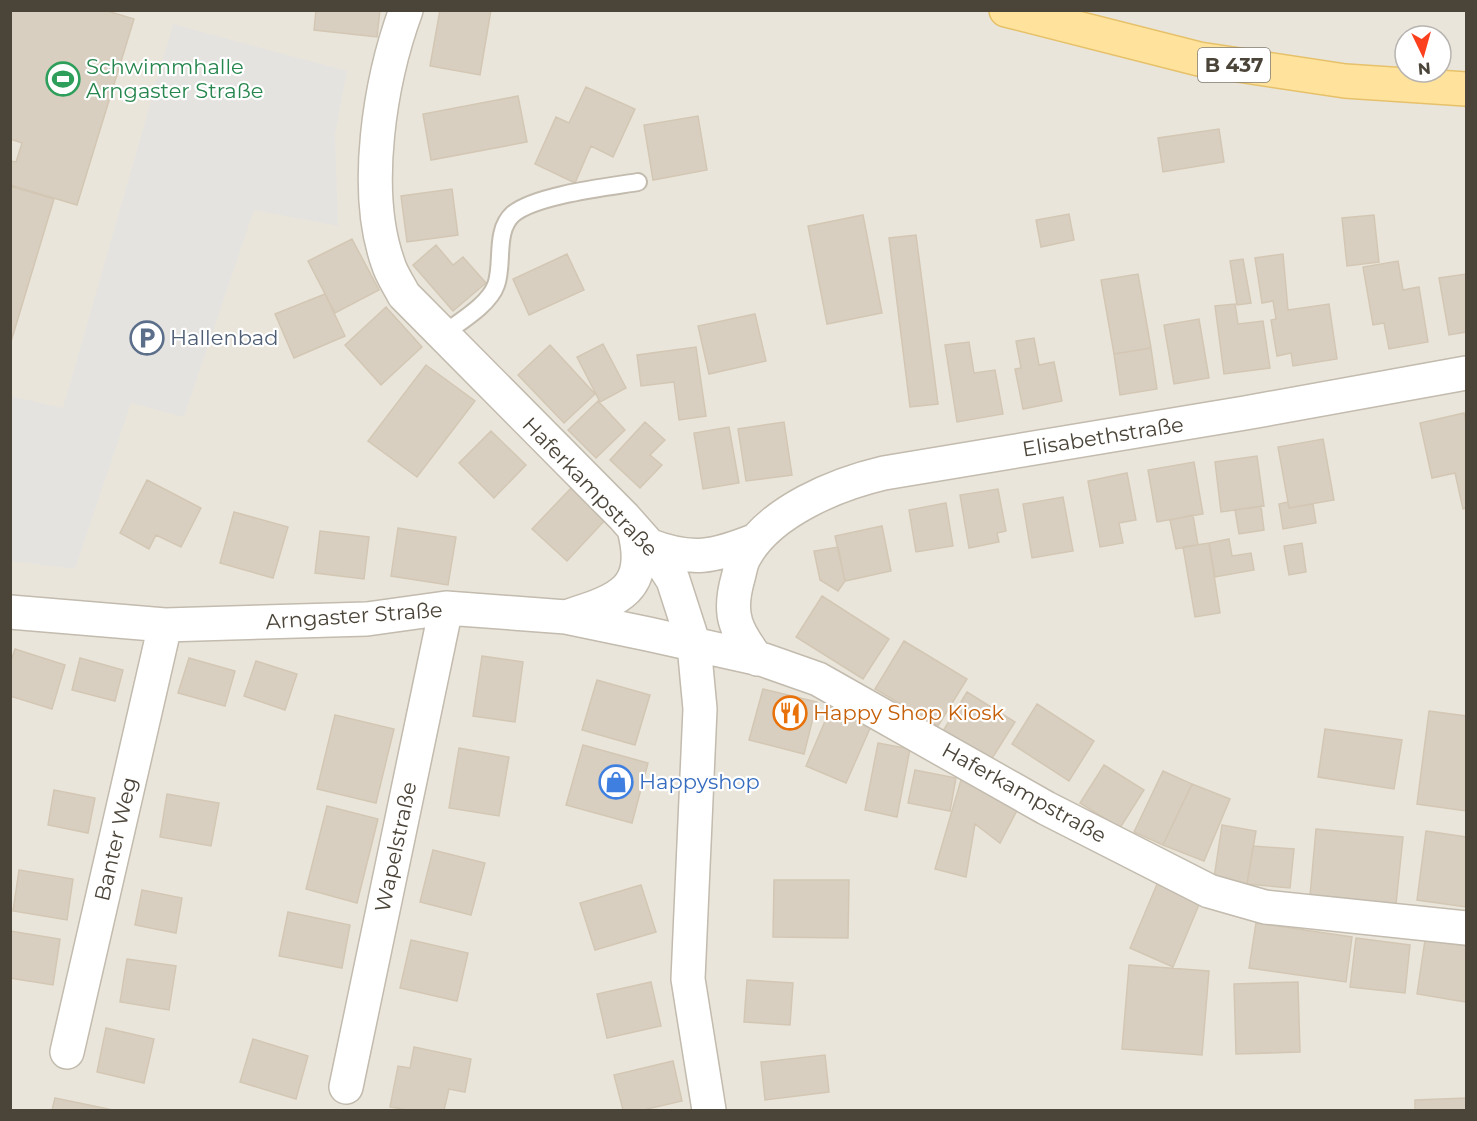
<svg xmlns="http://www.w3.org/2000/svg" width="1477" height="1121" font-family="Montserrat,sans-serif">
	<style>
		.residential { fill: #eae5da; fill-rule: evenodd }
		.parking { fill: #e5e3e0 }
		.building { fill: #d8cfc1; stroke: #d3c7b4; stroke-width: 1.5 }
		.lines { fill: none; stroke-linecap: round; stroke-linejoin: round }
		.service-casing { stroke: #c2bbae; stroke-width: 20 }
		.minor-casing { stroke: #c2bbae; stroke-width: 36 }
		.primary-casing { stroke: #e6c16a; stroke-width: 36 }
		.service { stroke: #fff; stroke-width: 16 }
		.minor { stroke: #fff; stroke-width: 33 }
		.primary { stroke: #ffe39c; stroke-width: 33 }
		.labels { text-anchor: middle; stroke-width: 4.5; stroke-linejoin: round; paint-order: stroke }
		.shield { fill: #fff; stroke: #817c74; stroke-width: 1.5 }
		.shield-label { font-size: 20px; font-weight: bold; fill: #4b4439 }
		.leisure-label { font-size: 21px; fill: #27864d; stroke: #fff; text-anchor: start }
		.service-label { font-size: 21px; fill: #4e5e75; stroke: #fff; text-anchor: start }
		.street-label { font-size: 21px; fill: #4b4439; stroke: #fff }
		.food-label { font-size: 21px; fill: #c56008; stroke: #fff; text-anchor: start }
		.shop-label { font-size: 21px; fill: #366cbe; stroke: #fff; text-anchor: start }
	</style>
	<rect width="100%" height="100%" fill="#f6f3ec"/>
	<!-- residential -->
	<path class="residential" d="M11,11H1466V1110H11ZM1405,36H1441V72H1405Z"/>
	<!-- parking -->
	<path class="parking" d="M173,24L347,71L335,135L338,226L254,210L184,417L131,403L75,569L11,561V396L63,408Z"/>
	<!-- building -->
	<path class="building" d="M10,10H104L134,19L77,205L10,185V161L16,162L22,143L10,139Z
		M316,10H380L377,37L314,30Z
		M440,10H491L480,75L430,66Z
		M586,87L635,109L613,157L591,146L575,183L535,164L556,117L569,123Z
		M518,96L527,142L431,160L423,114Z
		M698,116L707,170L653,180L644,125Z
		M1219,129L1224,162L1163,172L1158,138Z
		M10,186L54,199L10,345Z
		M452,189L458,235L407,242L401,196Z
		M1069,214L1074,240L1041,247L1036,220Z
		M863,215L882,313L827,324L808,226Z
		M1374,215L1379,262L1347,266L1342,218Z
		M916,235L938,404L910,407L889,238Z
		M352,239L379,290L335,313L308,261Z
		M436,245L453,265L463,257L486,283L453,311L413,265Z
		M567,254L584,290L529,315L513,279Z
		M1283,254L1288,310L1329,304L1337,359L1293,366L1291,353L1277,356L1271,320L1276,319L1273,301L1262,303L1255,258Z
		M1243,259L1251,303L1237,305L1230,261Z
		M1398,261L1403,290L1419,287L1428,342L1389,349L1384,323L1373,325L1363,267Z
		M1138,274L1151,348L1114,354L1101,280Z
		M1466,274V332L1449,335L1439,278Z
		M325,294L345,336L294,358L275,314Z
		M1235,304L1238,324L1263,321L1270,368L1224,374L1215,306Z
		M386,307L422,347L381,385L345,345Z
		M755,314L766,361L709,374L698,326Z
		M1199,319L1209,378L1174,384L1164,325Z
		M1034,338L1039,365L1054,362L1062,401L1023,409L1015,369L1021,368L1016,341Z
		M969,342L974,373L995,370L1003,414L957,422L945,345Z
		M603,344L626,388L600,402L577,357Z
		M550,345L595,394L564,423L518,375Z
		M696,347L706,416L679,420L674,382L641,386L637,355Z
		M1151,348L1157,389L1120,395L1114,354Z
		M426,365L475,401L417,477L368,441Z
		M598,401L625,430L596,458L568,430Z
		M1464,413L1466,424V508L1463,509L1455,473L1432,478L1420,423Z
		M645,422L665,440L650,455L662,465L640,488L610,460Z
		M784,422L792,475L746,481L738,429Z
		M729,427L739,483L703,489L694,433Z
		M491,431L526,465L494,498L459,463Z
		M1323,439L1334,500L1289,508L1278,447Z
		M1257,456L1264,506L1221,512L1215,462Z
		M1194,462L1203,514L1157,522L1148,470Z
		M1127,473L1136,520L1119,523L1123,543L1100,547L1088,481Z
		M147,480L201,508L181,547L156,535L149,549L120,533Z
		M572,487L606,519L567,561L532,529Z
		M998,489L1006,531L997,533L999,542L969,548L960,495Z
		M1063,497L1073,551L1032,558L1023,504Z
		M1288,502L1289,508L1313,504L1316,523L1283,529L1279,504Z
		M946,503L953,546L916,552L909,510Z
		M1261,506L1264,530L1239,534L1235,510Z
		M234,512L288,527L273,578L220,563Z
		M1193,515L1198,545L1176,549L1170,520Z
		M882,526L891,571L845,581L835,536Z
		M398,528L456,537L448,585L391,576Z
		M320,531L369,537L364,579L315,573Z
		M1229,539L1232,556L1251,553L1254,570L1215,577L1209,543Z
		M1209,543L1220,613L1195,617L1183,547Z
		M1302,543L1306,572L1289,575L1284,546Z
		M838,547L845,581L838,591L820,580L814,551Z
		M822,596L889,639L863,679L796,637Z
		M904,641L967,679L938,726L875,689Z
		M15,649L65,665L52,709L10,696V664Z
		M482,656L523,662L515,722L473,716Z
		M80,658L123,670L115,701L72,690Z
		M189,658L235,671L225,706L178,693Z
		M256,661L297,674L285,710L244,696Z
		M597,680L650,695L635,745L582,730Z
		M763,689L817,702L804,754L749,740Z
		M967,692L1015,722L991,760L943,731Z
		M1037,704L1094,741L1069,781L1012,744Z
		M831,707L872,724L846,783L806,766Z
		M1429,711L1466,716V811L1417,804Z
		M335,715L394,729L376,803L317,789Z
		M1325,729L1402,740L1394,789L1318,777Z
		M878,743L910,749L897,817L865,810Z
		M583,745L648,763L632,823L566,805Z
		M459,748L509,757L499,816L449,808Z
		M1104,765L1144,790L1120,828L1080,803Z
		M915,770L956,778L950,811L908,803Z
		M1163,771L1192,784L1163,845L1134,832Z
		M963,773L1022,801L1000,843L975,824L966,877L935,869Z
		M1192,784L1230,799L1204,861L1163,845Z
		M54,790L95,798L88,833L48,825Z
		M167,794L219,803L211,846L160,837Z
		M327,806L378,819L357,903L306,889Z
		M1222,825L1256,831L1247,884L1214,878Z
		M1316,829L1403,837L1396,904L1310,896Z
		M1426,831L1466,837V907L1417,900Z
		M1253,846L1294,849L1290,888L1247,884Z
		M433,850L485,863L471,915L420,902Z
		M19,870L73,879L67,920L13,911Z
		M774,880H849L848,938L773,937Z
		M1158,882L1201,900L1173,967L1130,948Z
		M641,885L656,932L595,950L580,903Z
		M142,890L182,898L176,933L135,925Z
		M288,912L350,925L342,968L279,956Z
		M1256,923L1352,937L1346,982L1249,968Z
		M10,931L60,939L53,985L10,978Z
		M1356,938L1410,945L1405,993L1350,987Z
		M411,940L468,953L457,1001L400,988Z
		M1425,940L1466,946V1002L1417,994Z
		M127,959L176,966L169,1010L120,1002Z
		M1129,965L1209,971L1202,1055L1122,1049Z
		M747,980L793,983L790,1025L744,1022Z
		M651,982L661,1026L607,1038L597,994Z
		M1298,982L1300,1052L1236,1054L1234,984Z
		M106,1028L154,1039L144,1083L97,1072Z
		M253,1039L308,1056L296,1099L240,1082Z
		M414,1047L471,1059L465,1092L449,1089L444,1110H408L390,1107L398,1066L410,1068Z
		M825,1055L829,1092L765,1100L761,1062Z
		M673,1061L682,1101L643,1110H623L614,1075Z
		M55,1098L113,1110H52Z
		M1466,1098V1110H1415V1100Z"/>
	<g class="lines">
		<!-- service casing -->
		<g class="service-casing">
			<path id="service" d="M442,335C459,322 489,305 496,285C504,264 494,231 513,214C536,195 607,187 638,182"/>
		</g>
		<!-- minor casing -->
		<g class="minor-casing">
			<path id="minor" d="M406,10C380,81 362,190 388,263C391,274 399,285 404,295L624,517L655,552L673,580L694,645L700,709L688,979L709,1110
				M648,545C692,562 714,557 756,540
				M10,612L165,625L367,619L446,608L566,617L648,634L764,660L818,679L1046,808L1209,891L1265,907L1466,928
				M566,617C618,600 650,591 634,529
				M757,659C749,648 740,636 736,623C731,608 734,592 738,578C740,571 741,562 745,556C770,511 837,484 884,473L1245,413L1466,373
				M67,1052L165,625
				M346,1087L446,608"/>
		</g>
		<!-- primary casing -->
		<g class="primary-casing">
			<path id="primary" d="M1006,10L1199,59L1345,81L1466,89"/>
		</g>
		<!-- service -->
		<use href="#service" class="service"/>
		<!-- minor -->
		<use href="#minor" class="minor"/>
		<!-- primary -->
		<use href="#primary" class="primary"/>
	</g>
	<!-- icons -->
	<defs>
		<g id="stadium-ring" transform="scale(1.725)"><circle r="9.5" fill="#fff" stroke="#2e9e5b" stroke-width="1.5"/><path d="M0-5a6.5 5 0 1 0 0 10a6.5 5 0 1 0 0-10ZM-3.5-1.8h7v3.6h-7Z" fill="#2e9e5b"/></g>
		<g id="parking-ring" transform="scale(1.725)"><circle r="9.5" fill="#fff" stroke="#5c6f8a" stroke-width="1.5"/><path d="M-3.5-5.5H1a3.5 3.5 0 0 1 0 7H-1V5.5H-3.5ZM-1-3.4V-.6H.8a1.4 1.4 0 0 0 0-2.8Z" fill="#5c6f8a"/></g>
		<g id="restaurant-ring" transform="scale(1.725)"><circle r="9.5" fill="#fff" stroke="#e8710a" stroke-width="1.5"/><path d="M-5-6h1v4h1v-4h1v4h1v-4h1v5L-1.5 .5V6h-2V.5L-5-1ZM5-6V6H3V1.5H1.5Q1.5-4 5-6Z" fill="#e8710a"/></g>
		<g id="shop-ring" transform="scale(1.725)"><circle r="9.5" fill="#fff" stroke="#3f7fe0" stroke-width="1.5"/><path d="M-5-2.5h2.3a2.7 3.5 0 0 1 5.4 0H5L5.5 6h-11ZM-1.5-2.5h3a1.5 2.3 0 0 0-3 0Z" fill="#3f7fe0"/></g>
	</defs>
	<g fill-rule="evenodd">
		<use href="#stadium-ring" x="63" y="79"/>
		<use href="#parking-ring" x="147" y="338"/>
		<use href="#restaurant-ring" x="790" y="713"/>
		<use href="#shop-ring" x="616" y="782"/>
	</g>
	<g class="labels">
		<!-- shield labels -->
		<rect class="shield" x="1198" y="48" width="72" height="34" rx="4.5"/>
		<g class="shield-label">
			<text x="1234" y="72">B 437</text>
		</g>
		<!-- leisure labels -->
		<g class="leisure-label">
			<text x="86" y="74">Schwimmhalle<tspan x="86" dy="24">Arngaster Straße</tspan></text>
		</g>
		<!-- service labels -->
		<g class="service-label">
			<text x="170" y="345">Hallenbad</text>
		</g>
		<!-- street labels -->
		<g class="street-label">
			<text transform="translate(1103 437) rotate(-9)" y="7">Elisabethstraße</text>
			<text transform="translate(590 487) rotate(46)" y="7">Haferkampstraße</text>
			<text transform="translate(354 616) rotate(-4)" y="7">Arngaster Straße</text>
			<text transform="translate(1024 793) rotate(29)" y="7">Haferkampstraße</text>
			<text transform="translate(116 839) rotate(-77)" y="7">Banter Weg</text>
			<text transform="translate(396 847) rotate(-78)" y="7">Wapelstraße</text>
		</g>
		<!-- food labels -->
		<g class="food-label">
			<text x="813" y="720">Happy Shop Kiosk</text>
		</g>
		<!-- shop labels -->
		<g class="shop-label">
			<text x="639" y="789">Happyshop</text>
		</g>
	</g>
	<!-- border -->
	<rect width="1477" height="1121" fill="none" stroke="#4b4439" stroke-width="24"/>
	<!-- north arrow -->
	<g transform="translate(1423 54) rotate(175)"><circle r="28" fill="#ffffff" stroke="#b7b4b0" stroke-width="1.5"/>
	<path d="M0-4.5L10 22L0 15L-10 22Z" fill="#fc3f1d"/>
	<text y="-9" font-size="16" font-weight="bold" text-anchor="middle" fill="#4b4439">N</text>
	</g>
</svg>
